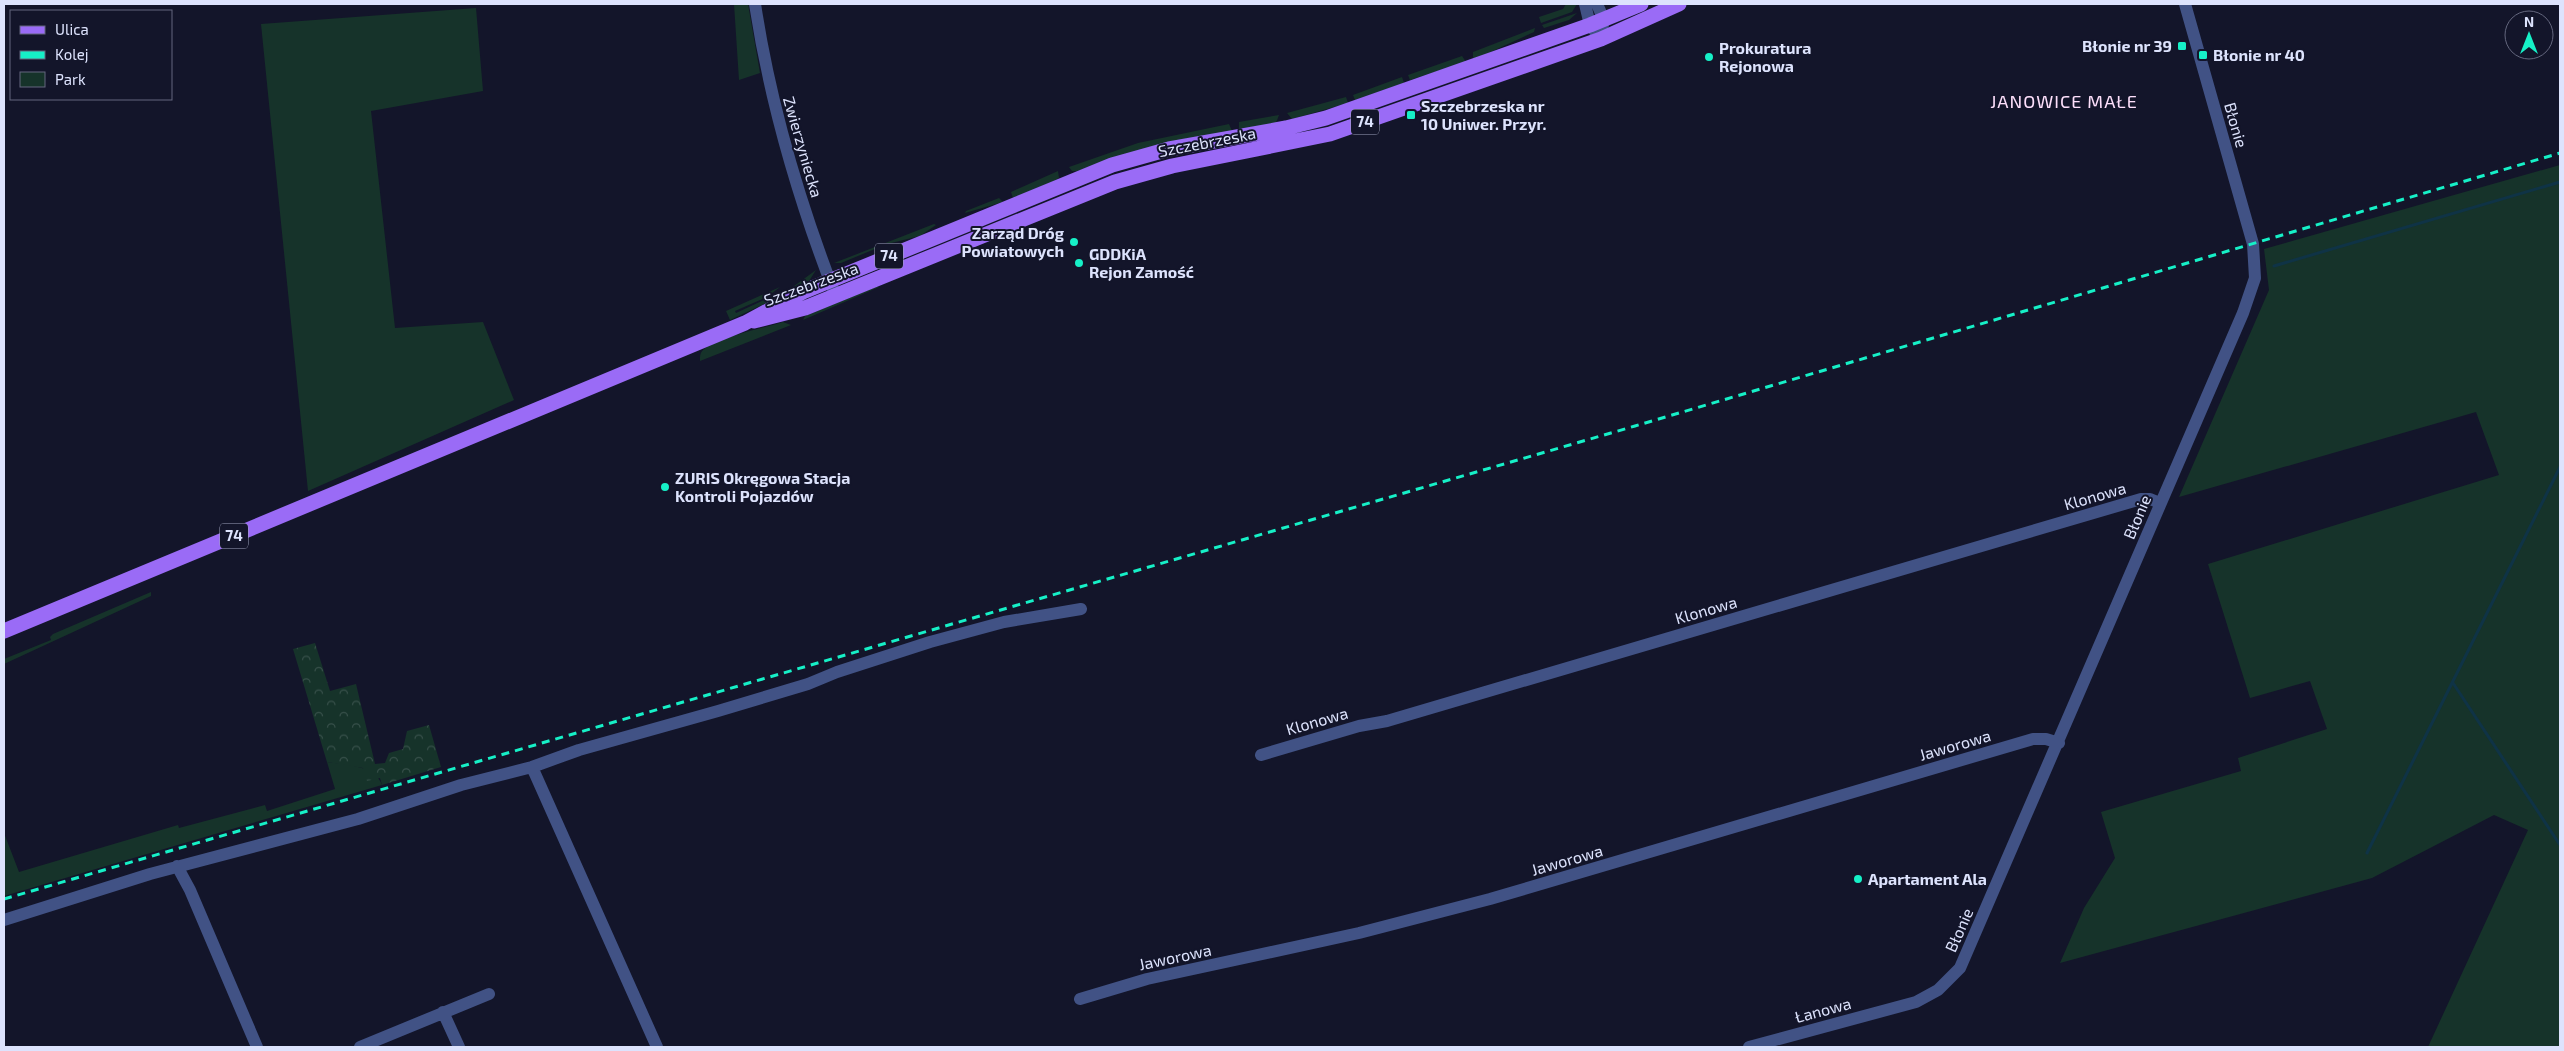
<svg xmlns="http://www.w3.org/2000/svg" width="2564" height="1051" font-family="'Exo 2',sans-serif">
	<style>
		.green { fill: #16332a }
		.forest { fill: url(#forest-crowns) }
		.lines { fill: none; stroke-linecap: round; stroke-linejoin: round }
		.stream { stroke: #0f3346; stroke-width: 3 }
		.minor { stroke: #415285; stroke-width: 12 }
		.major { stroke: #9a6bf6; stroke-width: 15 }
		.rail { stroke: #16f0c7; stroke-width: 3; stroke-dasharray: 8 6; stroke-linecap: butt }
		.poi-dot { fill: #16f0c7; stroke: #13152a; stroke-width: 2 }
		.labels { text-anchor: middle; stroke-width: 4; stroke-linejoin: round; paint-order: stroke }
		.shield { fill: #13152a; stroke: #a0a5be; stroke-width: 1 }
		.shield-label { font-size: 15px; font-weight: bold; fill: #dde3fd }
		.poi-label { font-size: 16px; font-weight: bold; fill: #dde3fd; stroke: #13152a; text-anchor: start }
		.street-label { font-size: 16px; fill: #dde3fd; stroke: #13152a }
		.neighbourhood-label { font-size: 18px; letter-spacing: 1px; fill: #fddffb; stroke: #13152a }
	</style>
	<defs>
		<pattern id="forest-crowns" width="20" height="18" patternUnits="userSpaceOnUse" patternTransform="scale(1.25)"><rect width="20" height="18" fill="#16332a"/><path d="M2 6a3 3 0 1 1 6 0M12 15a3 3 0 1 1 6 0" fill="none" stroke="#37504a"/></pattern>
	</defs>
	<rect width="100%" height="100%" fill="#13152a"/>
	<!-- green -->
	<path class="green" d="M734,4H748L760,73L739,80Z
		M1566,4H1577L1572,12L1541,23L1539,17L1563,9Z
		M476,8L483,91L371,111L395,328L483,322L514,400L308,491L261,24Z
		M1577,13L1569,20L1544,28L1542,25Z
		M1535,28L1534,32L1473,60V52Z
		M1462,56L1466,62L1410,80L1408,75Z
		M1402,77L1404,83L1355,100L1353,95Z
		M1346,97L1348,103L1292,119L1287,113Z
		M1279,115L1276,123L1239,130V122Z
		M1229,124L1232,131L1077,171H1072L1069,167L1138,143Z
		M2560,165V1047H2428L2528,830L2494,815L2372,878L2060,963L2084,908L2115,858L2101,812L2241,771L2238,758L2327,729L2310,681L2250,698L2208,564L2499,475L2476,412L2179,497L2269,290L2264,249Z
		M1058,171L1059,178L1054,181L1013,198L1011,192Z
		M999,198L1003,202L965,213L966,211Z
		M934,224L936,225L920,236L887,244L841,263H834Z
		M816,270L809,281L790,289Z
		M780,287L767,297L735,311L736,313L777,294V298L730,320L726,311Z
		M876,287H879L803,320L805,316Z
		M783,322L791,325L700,361C700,356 700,353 703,350C718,337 764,328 783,322Z
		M151,592V596L4,664V659L51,640L50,637L53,634Z
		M327,762C346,765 375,765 382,785L4,896V833L19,872L178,825L179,828L265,805L267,811L335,789Z"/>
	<!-- forest -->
	<path class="forest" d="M315,643L330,691L356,684L375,764L385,763L389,753L403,749L407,731L429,725L441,767L382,785L380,778L367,781L363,768L327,762L293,649Z"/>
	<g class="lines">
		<!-- stream -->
		<path class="stream" d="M2274,266L2560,182
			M2453,683L2560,845
			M2367,853L2560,467"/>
		<!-- minor -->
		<path class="minor" d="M755,4C770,102 797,195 833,289
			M1585,4L1590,25L1601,39
			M1597,4L1604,20L1602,29
			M1261,755L1359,726L1387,721L2141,499H2150L2160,503
			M532,767L657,1047
			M177,866L190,890L257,1047
			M4,920L150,874L358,819L461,785L532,767L579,750L718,711L808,684L837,672L930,642L1004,622L1081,609
			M1080,999L1147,979L1359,933L1490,899L2033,739H2046L2059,743
			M443,1012L459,1047
			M360,1047L489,994
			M1749,1047L1916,1002L1938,990L1960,968L2243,313L2255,278L2253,244L2185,4"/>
		<!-- major -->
		<path class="major" d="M754,321L805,308L1115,182L1172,166L1330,134L1601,39L1679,4
			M4,631L745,323L805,291L1112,165L1169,149L1286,128L1326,118L1590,25L1641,4"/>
		<!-- rail -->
		<path class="rail" d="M4,899L1635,426L2560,153"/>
	</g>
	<!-- markers -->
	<g class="poi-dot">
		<rect x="2177" y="41" width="10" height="10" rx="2.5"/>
		<rect x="2198" y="50" width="10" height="10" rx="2.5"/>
		<circle cx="1709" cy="57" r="5"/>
		<rect x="1406" y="110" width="10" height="10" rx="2.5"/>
		<circle cx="1074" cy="242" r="5"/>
		<circle cx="1079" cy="263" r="5"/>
		<circle cx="665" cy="487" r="5"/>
		<circle cx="1858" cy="879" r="5"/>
	</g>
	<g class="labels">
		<!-- shield labels -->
		<g class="shield">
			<rect x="1351" y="109.5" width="28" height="25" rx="4"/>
			<rect x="875" y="243.5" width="28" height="25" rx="4"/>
			<rect x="220" y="523.5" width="28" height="25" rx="4"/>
		</g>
		<g class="shield-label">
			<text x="1365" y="127">74</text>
			<text x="889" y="261">74</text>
			<text x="234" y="541">74</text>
		</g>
		<!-- poi labels -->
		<g class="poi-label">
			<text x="2172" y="52" text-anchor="end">Błonie nr 39</text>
			<text x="1719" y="54">Prokuratura<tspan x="1719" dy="18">Rejonowa</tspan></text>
			<text x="2213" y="61">Błonie nr 40</text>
			<text x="1421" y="112">Szczebrzeska nr<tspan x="1421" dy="18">10 Uniwer. Przyr.</tspan></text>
			<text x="1064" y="239" text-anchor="end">Zarząd Dróg<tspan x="1064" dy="18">Powiatowych</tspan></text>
			<text x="1089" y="260">GDDKiA<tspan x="1089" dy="18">Rejon Zamość</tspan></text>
			<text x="675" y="484">ZURIS Okręgowa Stacja<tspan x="675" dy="18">Kontroli Pojazdów</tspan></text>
			<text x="1868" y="885">Apartament Ala</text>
		</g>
		<!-- street labels -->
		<g class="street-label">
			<text transform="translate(2236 125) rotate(74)" y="6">Błonie</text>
			<text transform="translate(1207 142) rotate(-11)" y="6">Szczebrzeska</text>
			<text transform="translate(803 147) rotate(74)" y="6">Zwierzyniecka</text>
			<text transform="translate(811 284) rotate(-20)" y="6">Szczebrzeska</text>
			<text transform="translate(2095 496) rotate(-16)" y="6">Klonowa</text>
			<text transform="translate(2137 517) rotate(-67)" y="6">Błonie</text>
			<text transform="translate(1706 610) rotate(-16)" y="6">Klonowa</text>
			<text transform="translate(1317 721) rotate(-16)" y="6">Klonowa</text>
			<text transform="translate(1955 745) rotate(-16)" y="6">Jaworowa</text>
			<text transform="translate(1567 860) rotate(-16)" y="6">Jaworowa</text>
			<text transform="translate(1959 930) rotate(-66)" y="6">Błonie</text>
			<text transform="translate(1175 957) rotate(-12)" y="6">Jaworowa</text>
			<text transform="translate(1823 1010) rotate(-15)" y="6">Łanowa</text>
		</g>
		<!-- neighbourhood labels -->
		<g class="neighbourhood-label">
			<text x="2064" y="108">JANOWICE MAŁE</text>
		</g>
	</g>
	<!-- border -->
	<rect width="2564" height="1051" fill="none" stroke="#dde3fd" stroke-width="10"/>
	<!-- legend -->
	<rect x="10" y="10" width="162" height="90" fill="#13152a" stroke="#64677e"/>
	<rect x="20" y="26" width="25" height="8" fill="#9a6bf6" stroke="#64677e"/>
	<text x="55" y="35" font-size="15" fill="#dde3fd">Ulica</text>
	<rect x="20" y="51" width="25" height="8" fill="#16f0c7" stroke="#64677e"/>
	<text x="55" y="60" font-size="15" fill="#dde3fd">Kolej</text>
	<rect x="20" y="72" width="25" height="15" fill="#16332a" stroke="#64677e"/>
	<text x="55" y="85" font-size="15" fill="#dde3fd">Park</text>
	<!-- north arrow -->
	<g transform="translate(2529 35)"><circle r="24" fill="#13152a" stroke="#64677e"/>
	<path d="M0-4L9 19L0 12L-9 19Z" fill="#16f0c7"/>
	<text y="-8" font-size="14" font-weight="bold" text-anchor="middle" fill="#dde3fd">N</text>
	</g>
</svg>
